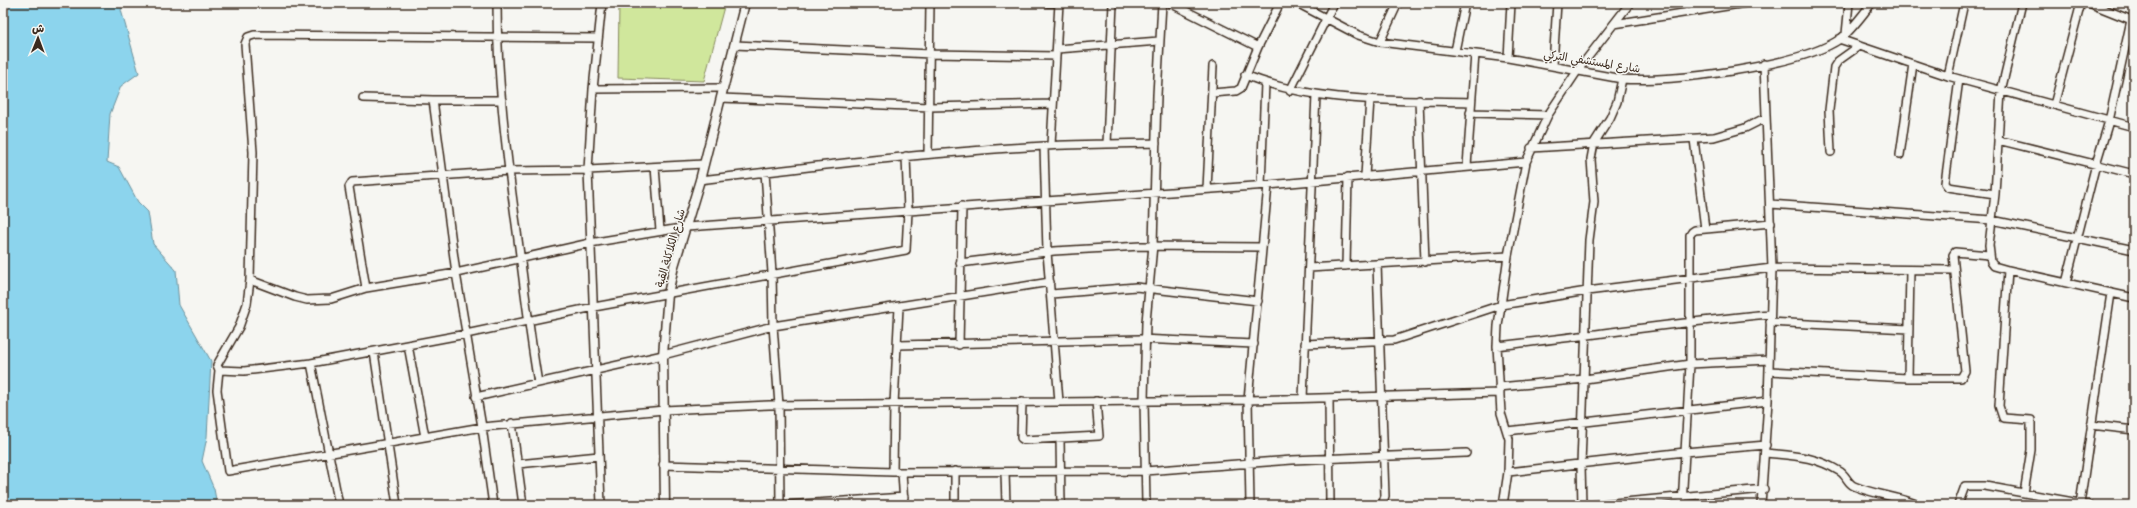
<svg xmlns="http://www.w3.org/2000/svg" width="2137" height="508" font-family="'Playpen Sans','Playpen Sans Arabic',sans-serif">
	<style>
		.green { fill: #d0e79c; stroke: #86885d }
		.water { fill: #8cd4ed; stroke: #6c909a }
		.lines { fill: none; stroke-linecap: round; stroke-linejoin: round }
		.minor-casing { stroke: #3b2a1e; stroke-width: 10 }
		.tertiary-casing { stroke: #3b2a1e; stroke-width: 11 }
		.minor { stroke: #f6f6f2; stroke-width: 7 }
		.tertiary { stroke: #f6f6f2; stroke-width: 8 }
		.labels { text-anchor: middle; stroke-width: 3; stroke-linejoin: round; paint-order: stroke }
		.street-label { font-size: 11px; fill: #3b2a1e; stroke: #f6f6f2 }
	</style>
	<rect width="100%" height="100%" fill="#f6f6f2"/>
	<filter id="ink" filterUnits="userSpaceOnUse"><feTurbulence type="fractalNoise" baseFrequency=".025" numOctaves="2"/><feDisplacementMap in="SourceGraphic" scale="8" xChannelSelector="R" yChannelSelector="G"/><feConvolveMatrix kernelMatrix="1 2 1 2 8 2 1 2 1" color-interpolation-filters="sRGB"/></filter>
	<g filter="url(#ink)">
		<!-- green -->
		<path class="green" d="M619,3H725L704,81L618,78Z"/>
		<!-- water -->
		<path class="water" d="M3,3H125L121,10L139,73L121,86L110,114L107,162L119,167L138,202L148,212L153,244L176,270L179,305L211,361L207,437L202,461L214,489L217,505H3Z"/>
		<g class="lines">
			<!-- minor casing -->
			<g class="minor-casing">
				<path id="minor" d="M497,3C497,77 506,151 516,224C523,277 529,330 538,383
					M1047,3H1059
					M1170,3L1258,47
					M1297,3L1358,35L1380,42L1508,58L1622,79C1670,83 1801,66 1840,39C1852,30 1862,15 1872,3
					M2022,3L2001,91L1995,194L1989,245L1991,262L1994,266L2008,270L2134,298
					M2089,3L2134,21
					M1614,24L1746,3
					M1846,34L1849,3
					M598,38L254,35L248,37L245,44L253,152L250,280L247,304L239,327L217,365L219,370L217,390L228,471L482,427L664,410L769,405L1248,400L1500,393
					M1839,39L1948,76L2134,127
					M1380,42L1398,3
					M734,45L931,54L1056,56
					M1057,49L1159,41
					M1455,51L1465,3
					M1508,58L1511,3
					M1553,65L1557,3
					M1245,75C1316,104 1395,100 1470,102
					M1948,76L1964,3
					M1959,79L1945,183L1948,187L1995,194
					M593,89L723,88
					M1290,91L1334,3
					M1212,93L1236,91L1241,88L1258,47L1280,3
					M363,98L433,100H502
					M721,98L930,107L1053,104
					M433,100L456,273L482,427L493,505
					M1419,100L1425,262
					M2054,105L2081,3
					M1470,113L1548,115
					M1694,139L1705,229
					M1998,140L2134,174
					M1107,144L1113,3
					M1051,145L1059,3
					M1044,146L1047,252L1059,402
					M1531,148L1714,137L1745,128L1765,118
					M1831,152L1829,110L1834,67L1838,61L1859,46
					M928,154L930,3
					M1900,155L1913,64
					M1467,166L1475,54
					M655,167L660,231
					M765,172L772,273L773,326L779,405L780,505
					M1365,176L1370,99
					M700,180C815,166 929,152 1044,146C1081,144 1118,144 1156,143
					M1261,185L1265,83
					M1207,189L1213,66
					M1770,204L1992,220L2134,250
					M960,263L1054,251L1141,246L1262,247
					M1377,264L1385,496L1382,505
					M1346,266L1348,177
					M1309,268L1508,256
					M2008,270L1999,406L2003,418L2031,420V450L2024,493
					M250,280L295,297L307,300L331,299L366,288L456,273L590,243L687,227L1268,185L1526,162
					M2066,283L2096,164L2109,121L2131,20
					M366,288L349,187L352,182L509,171L588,170L704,164
					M1051,294L1136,287L1258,301
					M1770,322L1909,329
					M1305,344L1394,340L1501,305L1587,291L1772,268L1954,270
					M408,345L425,437
					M898,345L1140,339L1254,344
					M959,345L962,206
					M1497,346C1588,336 1678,322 1770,314
					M374,352L397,505
					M311,363L339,505
					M219,370L244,371L311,363L466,334L594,307L906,250L908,211L906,156
					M1769,371L1908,378H1961L1965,371L1953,255L1955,252L1989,255
					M1908,378L1910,270
					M1499,387L1585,379L1690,364L1769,360
					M476,397L663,355L773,326L1050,282
					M1303,398L1316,95
					M1329,398L1330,505
					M1022,402L1021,438L1024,440L1099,436L1096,401
					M512,423L523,505
					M2091,425L2134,430
					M1507,431L1768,401
					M1060,439L1061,505
					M1766,453C1795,456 1814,456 1839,471C1846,474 1847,483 1854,486C1875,495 1898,496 1918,505
					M518,464L599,456
					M663,465L893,472L1145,471L1292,460L1466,453
					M955,471V505
					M893,472L894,404L899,307
					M902,472L904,505
					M1005,472L1006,505
					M1508,472L1685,452L1766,445
					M2080,504L2111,293
					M601,505L588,170L593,89L602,3
					M786,505L904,497
					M1146,505L1144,400L1146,322L1153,245L1157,95L1162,3
					M1250,505L1248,400L1268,185
					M1503,505L1508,472L1509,439L1501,413L1497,346L1498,326L1508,256L1526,162L1548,115L1578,70L1630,3
					M1582,505L1581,465L1589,240L1594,202L1591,159L1594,143L1610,118L1617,102L1622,79
					M1592,505L1764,489
					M1682,505L1690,364V235L1692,232L1695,230L1771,223
					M1761,505L1768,401L1772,268L1764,64
					M1958,505L1965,486H1985L2090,505"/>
			</g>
			<!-- tertiary casing -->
			<g class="tertiary-casing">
				<path id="tertiary" d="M665,505L663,355L668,294L674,266L700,180L745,3"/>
			</g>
			<!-- minor -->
			<use href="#minor" class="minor"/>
			<!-- tertiary -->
			<use href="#tertiary" class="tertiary"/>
		</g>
	</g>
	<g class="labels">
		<!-- street labels -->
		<g class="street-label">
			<text transform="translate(1592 61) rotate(9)" y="4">شارع المستشفي التركي</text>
			<text transform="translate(670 248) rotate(-74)" y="4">شارع الكلاكلة القبة</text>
		</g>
	</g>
	<!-- margin -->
	<rect width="2137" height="508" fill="none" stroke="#f6f6f2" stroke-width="16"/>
	<rect x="8" y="8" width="2121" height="492" fill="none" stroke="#3b2a1e" stroke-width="1.5" filter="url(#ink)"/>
	<!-- north arrow -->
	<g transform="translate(38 38) rotate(1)" stroke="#f6f6f2" stroke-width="3" paint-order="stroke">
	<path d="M0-3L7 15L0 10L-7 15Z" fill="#3b2a1e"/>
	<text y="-6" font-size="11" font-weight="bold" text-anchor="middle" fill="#3b2a1e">ش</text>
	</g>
</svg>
